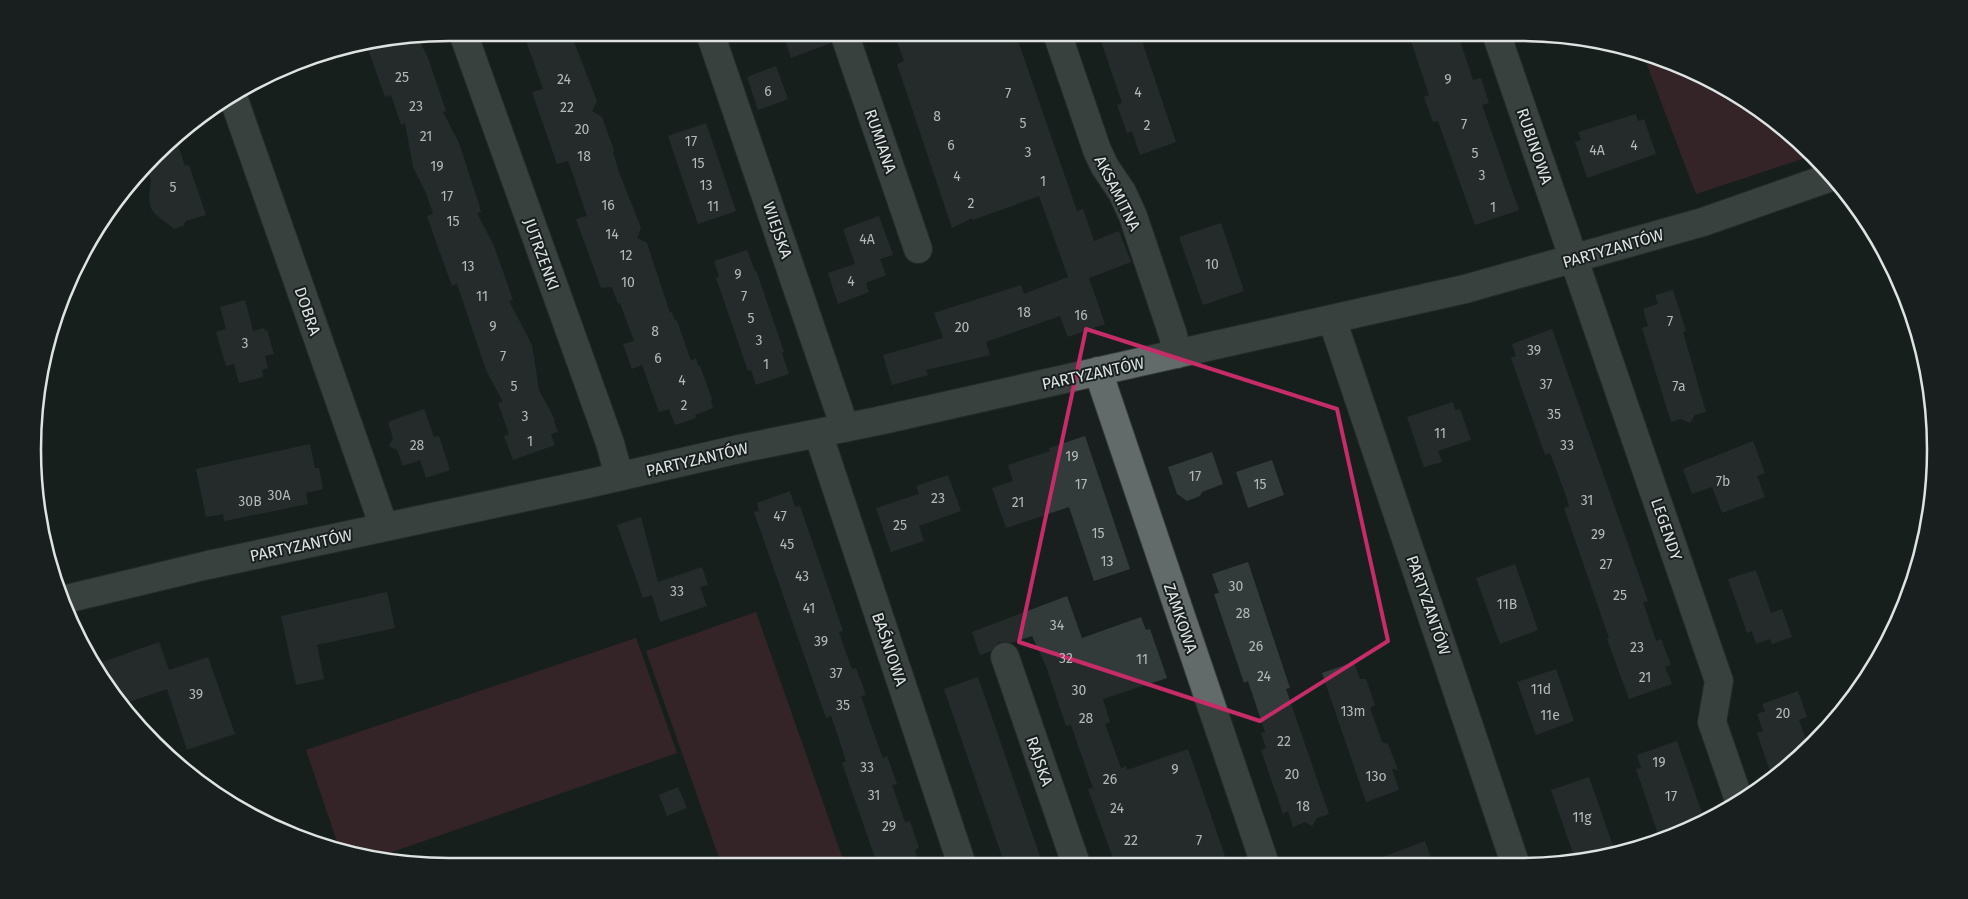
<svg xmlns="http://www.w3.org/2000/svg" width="1968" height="899" font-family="'Fira Sans',sans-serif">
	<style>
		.green { fill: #572c35 }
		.building { fill: #333b3a }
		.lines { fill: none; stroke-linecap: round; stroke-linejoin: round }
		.minor-casing { stroke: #343938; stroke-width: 30 }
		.minor { stroke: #626b69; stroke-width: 28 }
		.marked { fill: none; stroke: #c52c68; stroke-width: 4; stroke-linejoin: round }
		.labels { text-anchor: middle; stroke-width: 4; stroke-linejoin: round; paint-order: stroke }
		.number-label { font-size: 14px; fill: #b3b9b8 }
		.street-label { font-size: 16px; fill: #dee3e2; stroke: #181f1e }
		.rim { fill: none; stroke: #dee3e2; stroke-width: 2.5 }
	</style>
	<rect width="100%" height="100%" fill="#181f1e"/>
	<!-- green -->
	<path class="green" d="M1643,54L1678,64L1750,103L1814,155L1696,194Z
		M756,612L845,865L722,866L646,651Z
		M636,638L677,753L372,859L340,850L306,750Z"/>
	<!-- building -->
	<path class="building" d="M523,32H570L597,101L592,111L602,117L614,150L613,152L619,172L641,228L637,238L647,243L670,313L672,312L674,319L677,321L691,361L696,358L698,365L700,366L712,399L711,402L713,408L695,415L696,418L675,425L669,409L659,412L642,365L632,369L623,344L634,341L620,303L618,304L612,287L601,288L576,219L587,216L574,177L568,161L557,164L532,92L543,89Z
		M806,32H829L831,43L791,58L785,40Z
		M894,32H1015L1077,211L1083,209L1094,241L1119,231L1131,262L1089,278L1105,324L1068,337L1060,316L986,342L990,355L926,370L928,375L892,385L883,355L943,338L934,313L1021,285L1024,294L1068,277L1039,196L973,220L972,218L952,228L897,64L904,61Z
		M1098,32H1139L1176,142L1140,155L1132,131L1127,133L1117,105L1122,103Z
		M1408,32H1457L1473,80L1481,78L1489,103L1482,105L1519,210L1475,225L1438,121L1433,122L1424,97L1429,95Z
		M418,38L428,58L446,111L443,112L459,143L478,201L481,212L477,213L494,246L513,300L509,301L532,345L539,390L555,420L554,421L558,432L551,434L555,445L513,460L504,436L509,434L498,403L503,402L486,370L457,284L452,286L439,250L427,216L433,214L426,193L413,167L405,123L401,125L391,95L385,97L367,46Z
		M776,66L788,99L758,110L747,77Z
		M1636,114L1638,121L1644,119L1656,154L1587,178L1575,142L1581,140L1578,132Z
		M706,123L736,211L698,224L668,136Z
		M175,136L185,166L189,165L206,215L186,221L183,226L174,229L155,214L151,208L149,200L151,180L147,170Z
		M879,216L893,255L880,259L886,275L866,283L869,292L838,304L828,273L855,264L843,229Z
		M1221,223L1244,291L1203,305L1179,237Z
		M747,250L755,271L756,270L784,352L782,353L789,374L756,385L751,370L748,371L723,298L716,278L719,276L714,261Z
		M1673,290L1686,331L1683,332L1706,412L1695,415L1690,423L1681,419L1671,422L1642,328L1648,326L1643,309L1658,304L1655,295Z
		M245,300L253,331L264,328L265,331L267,330L274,354L265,356L268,368L262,370L263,377L239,383L234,364L226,366L216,332L226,329L220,307Z
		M1552,329L1648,601L1643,602L1656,641L1661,639L1671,665L1665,667L1672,684L1629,699L1607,639L1609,638L1564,508L1569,506L1565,493L1550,453L1545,455L1511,358L1516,356L1512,344Z
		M1453,402L1455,410L1460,409L1471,440L1438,451L1442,462L1424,467L1407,417Z
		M424,409L434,437L439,436L450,470L426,478L420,460L403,466L397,450L389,446L393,438L388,422Z
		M1085,436L1130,569L1094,581L1069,507L1006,528L992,488L1013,481L1008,465L1050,451L1049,448Z
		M1753,441L1765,473L1757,476L1765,497L1722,513L1712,487L1692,494L1683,469Z
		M310,444L315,468H319L323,489L306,493L308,504L224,521L223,514L206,517L196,469Z
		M1212,452L1223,484L1202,492L1200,496L1187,501L1177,494L1168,467Z
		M1272,460L1284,495L1248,508L1236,472Z
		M948,475L961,511L919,526L924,541L891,552L876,508L919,494L916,486Z
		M790,491L795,507L800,506L827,584L843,631L839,632L845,650L852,669L856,668L866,695L861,696L873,731L883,758L887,756L897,784L892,785L905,822L910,821L919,848L915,850L920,865H877L872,849L842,763L846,761L838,736L831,716L826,718L754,512L759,511L757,503Z
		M641,517L658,582L702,567L708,585L700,587L707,606L660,622L652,595L643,598L617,525Z
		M1248,562L1290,688L1286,689L1329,814L1317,818L1312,826L1305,822L1293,827L1288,811L1283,814L1261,750L1266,748L1261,733L1265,732L1248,681L1244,683L1214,594L1219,593L1212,574Z
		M1515,564L1538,630L1500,644L1476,578Z
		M1756,570L1771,613L1782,609L1792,637L1772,644L1770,639L1756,644L1752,631L1747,633L1728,579Z
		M387,592L395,628L317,645L324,679L296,685L281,616Z
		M1067,596L1082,638L1141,617L1146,630L1150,629L1167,678L1103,699L1110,722L1105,724L1121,768L1126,766L1127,770L1188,749L1226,859L1211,864H1115L1088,789L1093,788L1071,725L1066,726L1046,666L1032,636L1011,643L999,642L991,651L980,655L972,632Z
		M159,642L169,670L208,657L235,734L187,750L167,689L126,703L94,665Z
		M1354,662L1360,679H1366L1375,705L1370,708L1382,742L1388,744L1398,770L1392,769L1399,790L1366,802L1322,673Z
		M1556,669L1574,721L1536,735L1517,682Z
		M978,677L1015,784L1043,865H1005L944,689Z
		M1798,691L1807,717L1799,720L1808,745L1773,780L1757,733L1763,731L1757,714L1765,711L1762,704Z
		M1677,741L1703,816L1698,817L1700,822L1678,835L1660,840L1636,769L1641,768L1637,755Z
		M1589,777L1615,852L1576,862L1551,790Z
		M678,787L687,808L667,816L659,795Z
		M1425,841L1433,863L1370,864V862Z"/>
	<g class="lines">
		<!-- minor casing -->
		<g class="minor-casing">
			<path id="minor" d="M463,33L610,443L619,476
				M710,33L845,428
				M844,33L918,249
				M1057,33L1097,150L1105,167L1122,192L1133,216L1173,335L1177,354
				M1496,33L1719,681L1712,722L1739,800
				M232,94L384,527
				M1332,319L1515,863
				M1098,371L1265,864
				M818,433L962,865
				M62,600L208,565L587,484L739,449L878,421L1465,289L1703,222L1831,177
				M1005,657L1076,864"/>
		</g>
		<!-- minor -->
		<use href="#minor" class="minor"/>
	</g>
	<!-- marked area -->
	<path d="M0 0H1968V899H0ZM1086,329L1337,409L1388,641L1260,721L1019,642Z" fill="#181f1e" fill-opacity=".55" fill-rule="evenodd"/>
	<path class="marked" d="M1086,329L1337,409L1388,641L1260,721L1019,642Z"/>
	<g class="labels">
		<!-- number labels -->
		<g class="number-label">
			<text x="402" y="82">25</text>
			<text x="564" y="84">24</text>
			<text x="1448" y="84">9</text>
			<text x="768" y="96">6</text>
			<text x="1138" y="97">4</text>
			<text x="1008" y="98">7</text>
			<text x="416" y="111">23</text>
			<text x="567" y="112">22</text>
			<text x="937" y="121">8</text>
			<text x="1023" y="128">5</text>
			<text x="1464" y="129">7</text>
			<text x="1147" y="130">2</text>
			<text x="582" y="134">20</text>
			<text x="426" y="141">21</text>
			<text x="691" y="146">17</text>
			<text x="951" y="150">6</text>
			<text x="1634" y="150">4</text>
			<text x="1597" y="155">4A</text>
			<text x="1028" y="157">3</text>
			<text x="1475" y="158">5</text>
			<text x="584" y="161">18</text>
			<text x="698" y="168">15</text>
			<text x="437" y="171">19</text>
			<text x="1482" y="180">3</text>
			<text x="957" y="181">4</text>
			<text x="1043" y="186">1</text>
			<text x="706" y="190">13</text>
			<text x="173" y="192">5</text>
			<text x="447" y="201">17</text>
			<text x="971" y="208">2</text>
			<text x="608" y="210">16</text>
			<text x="713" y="211">11</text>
			<text x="1493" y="212">1</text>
			<text x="453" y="226">15</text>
			<text x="612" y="239">14</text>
			<text x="867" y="244">4A</text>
			<text x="626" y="260">12</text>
			<text x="1212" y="269">10</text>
			<text x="468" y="271">13</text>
			<text x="738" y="279">9</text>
			<text x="851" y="286">4</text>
			<text x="628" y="287">10</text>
			<text x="482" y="301">11</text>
			<text x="744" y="301">7</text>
			<text x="1024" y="317">18</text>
			<text x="1081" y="320">16</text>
			<text x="751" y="323">5</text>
			<text x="1670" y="326">7</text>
			<text x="493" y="331">9</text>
			<text x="962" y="332">20</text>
			<text x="655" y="336">8</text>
			<text x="759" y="345">3</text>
			<text x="245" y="348">3</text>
			<text x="1534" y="355">39</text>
			<text x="503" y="361">7</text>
			<text x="658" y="363">6</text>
			<text x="766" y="369">1</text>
			<text x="682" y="385">4</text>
			<text x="1546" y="389">37</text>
			<text x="514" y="391">5</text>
			<text x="1679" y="391">7a</text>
			<text x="684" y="410">2</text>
			<text x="1554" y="419">35</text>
			<text x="525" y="421">3</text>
			<text x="1440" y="438">11</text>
			<text x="530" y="446">1</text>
			<text x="417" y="450">28</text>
			<text x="1567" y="450">33</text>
			<text x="1072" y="461">19</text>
			<text x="1195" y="481">17</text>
			<text x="1723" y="486">7b</text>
			<text x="1081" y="489">17</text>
			<text x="1260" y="489">15</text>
			<text x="279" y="500">30A</text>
			<text x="938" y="503">23</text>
			<text x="1587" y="505">31</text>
			<text x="250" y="506">30B</text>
			<text x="1018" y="507">21</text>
			<text x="780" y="521">47</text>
			<text x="900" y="530">25</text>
			<text x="1098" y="538">15</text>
			<text x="1598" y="539">29</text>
			<text x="787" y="549">45</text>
			<text x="1107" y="566">13</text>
			<text x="1606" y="569">27</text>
			<text x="802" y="581">43</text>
			<text x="1236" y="591">30</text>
			<text x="677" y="596">33</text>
			<text x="1620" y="600">25</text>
			<text x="1507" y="609">11B</text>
			<text x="809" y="613">41</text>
			<text x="1243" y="618">28</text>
			<text x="1057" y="630">34</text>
			<text x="821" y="646">39</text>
			<text x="1256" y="651">26</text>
			<text x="1637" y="652">23</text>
			<text x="1066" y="663">32</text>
			<text x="1142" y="664">11</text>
			<text x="836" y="678">37</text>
			<text x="1264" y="681">24</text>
			<text x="1645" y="682">21</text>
			<text x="1541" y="694">11d</text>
			<text x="1079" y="695">30</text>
			<text x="196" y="699">39</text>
			<text x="843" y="710">35</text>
			<text x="1353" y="716">13m</text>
			<text x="1783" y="718">20</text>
			<text x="1550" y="720">11e</text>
			<text x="1086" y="723">28</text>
			<text x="1284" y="746">22</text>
			<text x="1659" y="767">19</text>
			<text x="867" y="772">33</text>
			<text x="1175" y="774">9</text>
			<text x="1292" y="779">20</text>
			<text x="1376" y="781">13o</text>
			<text x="1110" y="784">26</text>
			<text x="874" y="800">31</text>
			<text x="1671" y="801">17</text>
			<text x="1303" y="811">18</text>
			<text x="1117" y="813">24</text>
			<text x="1582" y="822">11g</text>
			<text x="889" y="831">29</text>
			<text x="1131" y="845">22</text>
			<text x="1199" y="845">7</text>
		</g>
		<!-- street labels -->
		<g class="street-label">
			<text transform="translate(881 141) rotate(71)" y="6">RUMIANA</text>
			<text transform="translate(1535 146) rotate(71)" y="6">RUBINOWA</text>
			<text transform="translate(1118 193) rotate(63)" y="6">AKSAMITNA</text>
			<text transform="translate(778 230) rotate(71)" y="6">WIEJSKA</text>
			<text transform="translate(1613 248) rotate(-16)" y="6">PARTYZANTÓW</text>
			<text transform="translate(542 254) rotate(70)" y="6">JUTRZENKI</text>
			<text transform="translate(308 311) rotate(71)" y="6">DOBRA</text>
			<text transform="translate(1093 373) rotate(-12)" y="6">PARTYZANTÓW</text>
			<text transform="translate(697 459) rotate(-13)" y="6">PARTYZANTÓW</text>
			<text transform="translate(1667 529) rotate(71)" y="6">LEGENDY</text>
			<text transform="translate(301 545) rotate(-12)" y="6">PARTYZANTÓW</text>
			<text transform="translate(1429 605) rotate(71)" y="6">PARTYZANTÓW</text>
			<text transform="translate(1181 618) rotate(71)" y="6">ZAMKOWA</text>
			<text transform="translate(890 649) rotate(71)" y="6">BAŚNIOWA</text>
			<text transform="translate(1040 761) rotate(71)" y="6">RAJSKA</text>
		</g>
	</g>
	<!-- crop -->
	<path d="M0 0H1968V899H0ZM449 41H1519A408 408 0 0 1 1927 449V450A408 408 0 0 1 1519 858H449A408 408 0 0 1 41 450V449A408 408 0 0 1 449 41Z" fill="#181f1e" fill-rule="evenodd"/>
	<path class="rim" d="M449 41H1519A408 408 0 0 1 1927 449V450A408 408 0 0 1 1519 858H449A408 408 0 0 1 41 450V449A408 408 0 0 1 449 41Z"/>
</svg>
